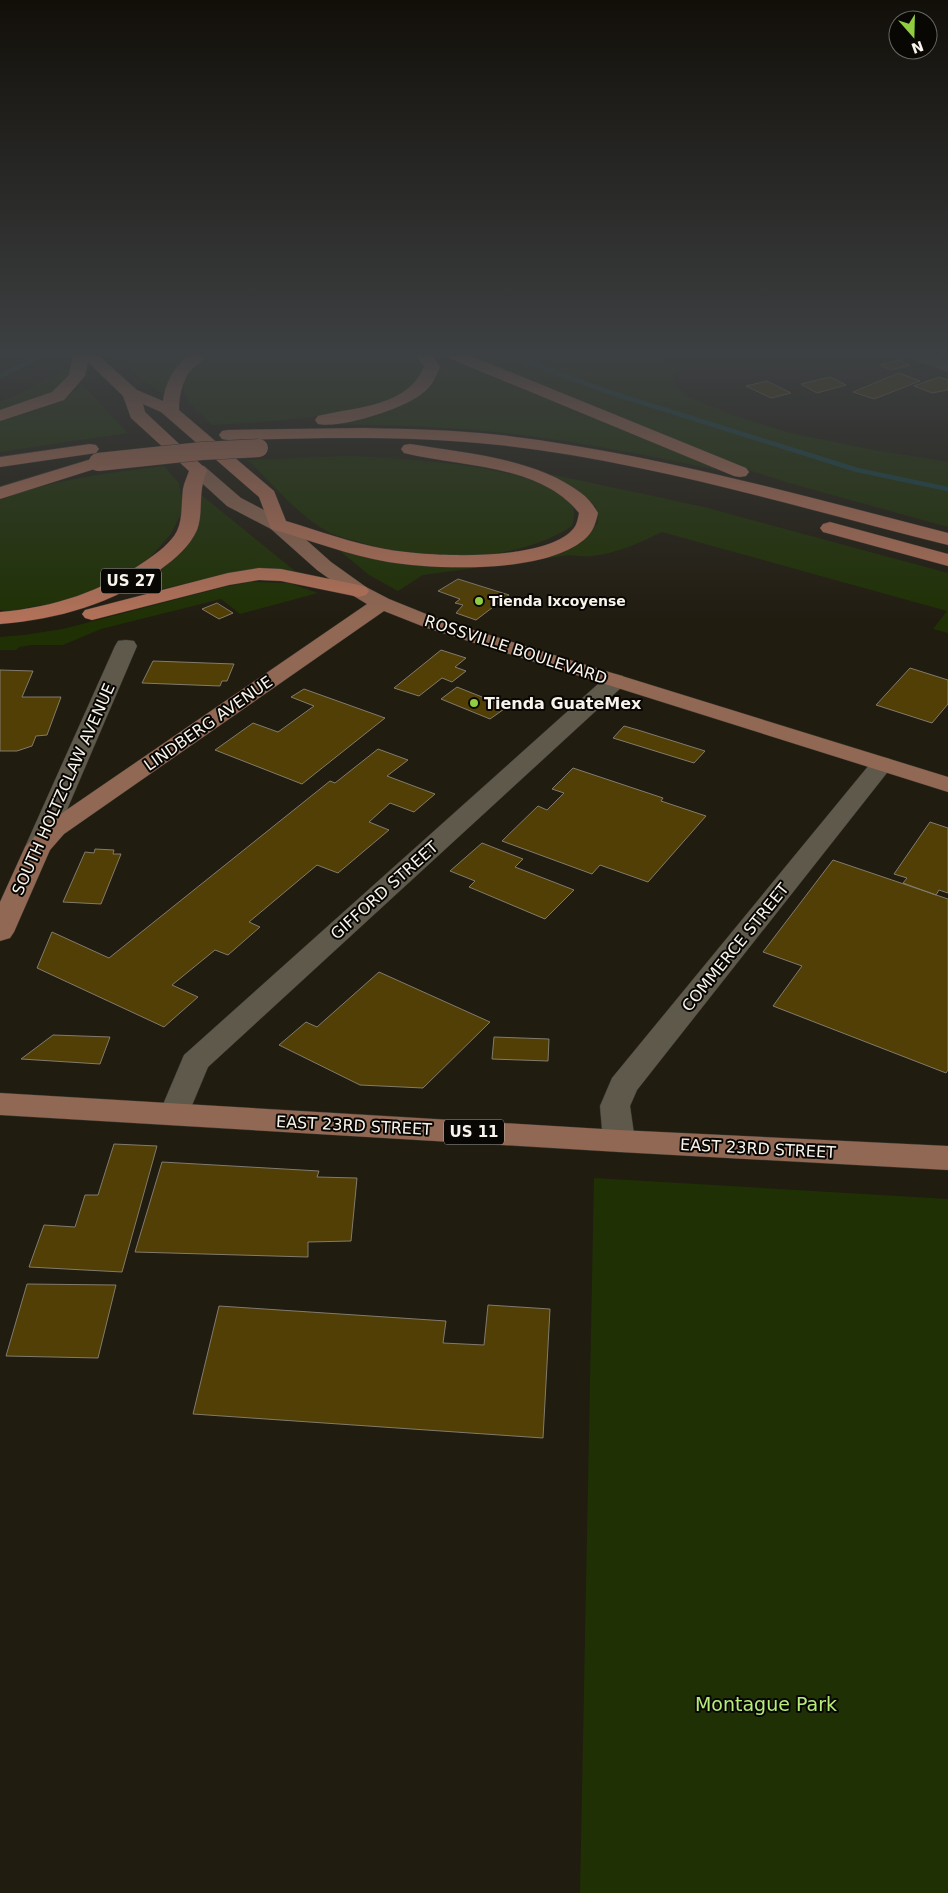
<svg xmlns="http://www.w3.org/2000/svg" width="948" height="1893" font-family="'DejaVu Sans',sans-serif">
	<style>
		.green { fill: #1f3104 }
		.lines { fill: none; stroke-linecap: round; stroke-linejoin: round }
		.stream { stroke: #174549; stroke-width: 4.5 }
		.building { fill: #523f05; stroke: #817b6d }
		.minor-casing { stroke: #3a3630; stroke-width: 1 }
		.major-casing { stroke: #3a3630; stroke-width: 1 }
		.highway-casing { stroke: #3a3630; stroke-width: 1 }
		.minor { fill: #5e594b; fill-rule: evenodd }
		.major { fill: #916853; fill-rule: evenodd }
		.highway { fill: #b37259; fill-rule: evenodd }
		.highway-bridge-casing { stroke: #3a3630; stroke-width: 19; stroke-linecap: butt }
		.highway-bridge { stroke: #b37259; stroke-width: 18 }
		.poi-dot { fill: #90cd41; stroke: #090704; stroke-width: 2 }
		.labels { text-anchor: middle; stroke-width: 4; stroke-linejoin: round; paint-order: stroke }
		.far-poi-label { font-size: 14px; font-weight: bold; fill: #f8f4ec; stroke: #090704; text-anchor: start }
		.shield { fill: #090704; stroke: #b0ada6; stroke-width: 1 }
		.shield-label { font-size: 15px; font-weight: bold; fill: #f8f4ec }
		.street-label { font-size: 16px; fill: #f8f4ec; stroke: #090704 }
		.poi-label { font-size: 16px; font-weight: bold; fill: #f8f4ec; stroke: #090704; text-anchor: start }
		.near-park-label { font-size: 19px; fill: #b8ec7a; stroke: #090704 }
	</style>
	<rect width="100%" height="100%" fill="#211c10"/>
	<!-- green -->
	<path class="green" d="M113,356H189C176,366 171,375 168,391L162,394Z
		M205,356H415L419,359L423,370C420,374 418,380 415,383C379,418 261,422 212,425L188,401L182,386C187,373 193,364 205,356Z
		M465,356L659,357L680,369L671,381L688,397L736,416L790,433L874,450L948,462V527L789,483L742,468Z
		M451,362L461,363L719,470C653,457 588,443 521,435C459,427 395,425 332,424L423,392L433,383L438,366Z
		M64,369L74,370L55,392L0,413V402L19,394Z
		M82,384L128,433L0,452V420C30,412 59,408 82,384Z
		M349,456C397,458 542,464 571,504C576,511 574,518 572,526C511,565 426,562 359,542C350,539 339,537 330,533C298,516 273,484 248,460Z
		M164,466L179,483L183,509L171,534L145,563L114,584L65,601L9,611L0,610V500C53,479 108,473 164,466Z
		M550,474L704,507L948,573V633L933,629L947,611L662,532C635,545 601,561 570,555L423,575L398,591L369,575L333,545L437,565L578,542L598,523L596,507L576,489Z
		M199,493L300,575L272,570L238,571L140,594L130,588C145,576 193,544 198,528C201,517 200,505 199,493Z
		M250,582L289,583L318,593L240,614L221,599L101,629L63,645H32L19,647L16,650H0V637L24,635L63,629L224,587Z
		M594,1178L948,1199V1893H580Z"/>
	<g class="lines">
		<!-- stream -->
		<path class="stream" d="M518,356L539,367L612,393L857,470L948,489
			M0,376L41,356"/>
	</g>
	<!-- building -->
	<path class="building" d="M899,360L910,365L891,370L880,365Z
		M899,373L920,381L874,399L853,392Z
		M830,377L846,385L817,393L801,384Z
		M939,377L948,380V390L932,393L914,386Z
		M767,381L791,393L771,398L746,386Z
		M458,579L509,595L476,620L456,613L463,605L455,603L460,599L438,591Z
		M217,603L233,613L219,619L202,609Z
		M441,650L466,658L455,667L466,671L452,682L442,678L419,696L394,688Z
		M153,661L234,664L227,681H222L220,686L142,683Z
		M910,668L948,680V704L932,723L876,705Z
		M0,670L33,671L22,697H61L47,735L36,736L32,746L17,751H0Z
		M457,687L507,707L490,719L441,699Z
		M304,689L385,718L302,784L215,750L253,723L278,732L314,706L291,697Z
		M624,726L638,730L705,751L694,763L613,738Z
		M378,749L408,760L387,776L435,794L414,812L390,803L369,822L389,830L338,873L317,865L249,922L260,927L228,955L215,950L172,985L198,997L164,1027L37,968L52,932L109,958L330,781L335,783Z
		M573,768L663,798L661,801L706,816L648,882L600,865L592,874L502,841L538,806L547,810L564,793L552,789Z
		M930,822L948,828V893L939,890L936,895L903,883L907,878L894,874Z
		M482,843L523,859L515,867L574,890L545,919L469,887L475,881L450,871Z
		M95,849L114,850L113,854H121L101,904L63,902L85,852L94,853Z
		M833,860L948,899V1070L946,1073L773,1006L802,966L763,952Z
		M379,972L490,1022L423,1088L360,1085L279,1045L306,1022L317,1027Z
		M53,1035L110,1037L100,1064L21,1059Z
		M494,1037L549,1039L548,1061L492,1059Z
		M114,1144L157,1146L122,1272L29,1267L44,1225L75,1227L85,1195H98Z
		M162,1162L319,1171L317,1177L357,1178L351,1241L308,1242V1257L135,1252Z
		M27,1284L116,1285L98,1358L6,1356Z
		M488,1305L550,1309L543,1438L193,1414L219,1306L446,1321L443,1343L484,1345Z"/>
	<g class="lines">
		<!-- minor casing -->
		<g class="minor-casing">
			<path id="minor" d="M910,356H933L948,362V372L912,359Z
				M126,640L134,641L137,646L51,847L47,852L38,855L29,852L25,847L115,646L118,641Z
				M615,674L623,676L626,681L623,686L208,1067L185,1122L174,1125L163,1122L159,1114L184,1055L607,676Z
				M882,757L890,759L894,764L890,769L637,1090L630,1106L635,1141L630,1149L619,1152L608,1149L603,1141L600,1106L612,1078L874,759Z"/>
		</g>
		<!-- major casing -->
		<g class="major-casing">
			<path id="major" d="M198,465L204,466L241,498L285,521L331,562L366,587L389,599L441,620L948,777V792L427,628L384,611L64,834L50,850L14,932L10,938L0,941V902L25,847L46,824L367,604L352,595L317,570L271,529L227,506L192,474L189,470L192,466Z
				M0,1093L619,1130L948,1146V1170L619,1152L0,1115Z"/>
		</g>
		<!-- highway casing -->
		<g class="highway-casing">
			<path id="highway" d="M73,356H99L137,390L163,401C165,383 174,367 188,356H206C202,362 196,365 191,370C182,381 179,396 179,410L274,491L286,521C319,531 352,543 385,549C426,557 546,563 574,528C577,524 578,518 579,513C540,464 460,467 404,453L401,449L404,445L410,444C464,453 536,458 581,493C588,498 594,506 598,513C596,521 594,530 587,537C549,574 437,570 388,562C348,555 310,540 271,529L259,497L161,412L143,404L145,412L207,470C205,476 203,482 202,488C200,502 202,517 197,530C190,546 175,559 161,569C112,604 59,619 0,624V612C55,607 101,592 147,560C157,553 171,543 177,531C183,518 181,504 183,489C184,483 187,477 189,471L131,418L123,396L88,362L85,376L64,400L0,421V410L52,392L69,375Z
				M416,356H432L440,366C436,376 433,385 424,392C407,408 340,429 318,424L315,420L318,416C354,407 409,407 424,366Z
				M449,356H471L746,468L749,472L746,476L740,477L734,476L451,359Z
				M364,428C409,429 455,430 500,435C652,453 800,495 948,533V545C799,508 652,462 499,445C409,435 318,438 228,440L222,439L219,435L222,431L228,430Z
				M90,444L96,445L99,449L96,453L0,467V457Z
				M98,457L104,458L107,462L104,466L0,499V487Z
				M830,522L948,554V566L823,532L820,528L823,524Z
				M259,568L281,569L359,585L366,587L369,591L366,595L359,597L281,581L259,580L229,585L92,620L85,618L82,614L85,610L228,573Z"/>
		</g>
		<!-- minor -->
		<use href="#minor" class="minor"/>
		<!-- major -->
		<use href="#major" class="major"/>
		<!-- highway -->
		<use href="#highway" class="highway"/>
		<!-- highway-bridge casing -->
		<g class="highway-bridge-casing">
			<path id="highway-bridge" d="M98,462L202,451L259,448"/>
		</g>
		<!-- highway-bridge -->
		<use href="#highway-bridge" class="highway-bridge"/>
	</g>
	<!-- sky -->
	<linearGradient id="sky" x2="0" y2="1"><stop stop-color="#120f09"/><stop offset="0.57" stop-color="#3d4042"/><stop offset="1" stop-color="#3d4042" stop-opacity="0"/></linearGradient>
	<rect width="948" height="621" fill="url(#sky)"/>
	<!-- markers -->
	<g class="poi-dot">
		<circle cx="479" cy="601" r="5"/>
		<circle cx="474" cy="703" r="5"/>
	</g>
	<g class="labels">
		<!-- far-poi labels -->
		<g class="far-poi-label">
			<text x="489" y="606">Tienda Ixcoyense</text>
		</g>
		<!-- shield labels -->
		<g class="shield">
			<rect x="101" y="568.5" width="60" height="25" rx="4"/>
			<rect x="444" y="1119.5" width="60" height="25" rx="4"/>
		</g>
		<g class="shield-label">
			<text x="131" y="586">US 27</text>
			<text x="474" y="1137">US 11</text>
		</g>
		<!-- street labels -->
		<g class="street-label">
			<text transform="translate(516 649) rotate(18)" y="6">ROSSVILLE BOULEVARD</text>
			<text transform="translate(208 723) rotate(-35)" y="6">LINDBERG AVENUE</text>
			<text transform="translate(63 789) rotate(-66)" y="6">SOUTH HOLTZCLAW AVENUE</text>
			<text transform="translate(384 890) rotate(-42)" y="6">GIFFORD STREET</text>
			<text transform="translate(735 947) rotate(-51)" y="6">COMMERCE STREET</text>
			<text transform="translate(354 1125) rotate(3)" y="6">EAST 23RD STREET</text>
			<text transform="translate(758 1148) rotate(3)" y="6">EAST 23RD STREET</text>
		</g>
		<!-- poi labels -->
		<g class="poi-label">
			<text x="484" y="709">Tienda GuateMex</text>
		</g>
		<!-- near-park labels -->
		<g class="near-park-label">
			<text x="766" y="1711">Montague Park</text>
		</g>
	</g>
	<!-- north arrow -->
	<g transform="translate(913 35) rotate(160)"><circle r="24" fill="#090704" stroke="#696661"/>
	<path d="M0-4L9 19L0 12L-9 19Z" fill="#90cd41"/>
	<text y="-8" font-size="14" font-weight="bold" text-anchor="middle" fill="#f8f4ec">N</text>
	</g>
</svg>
